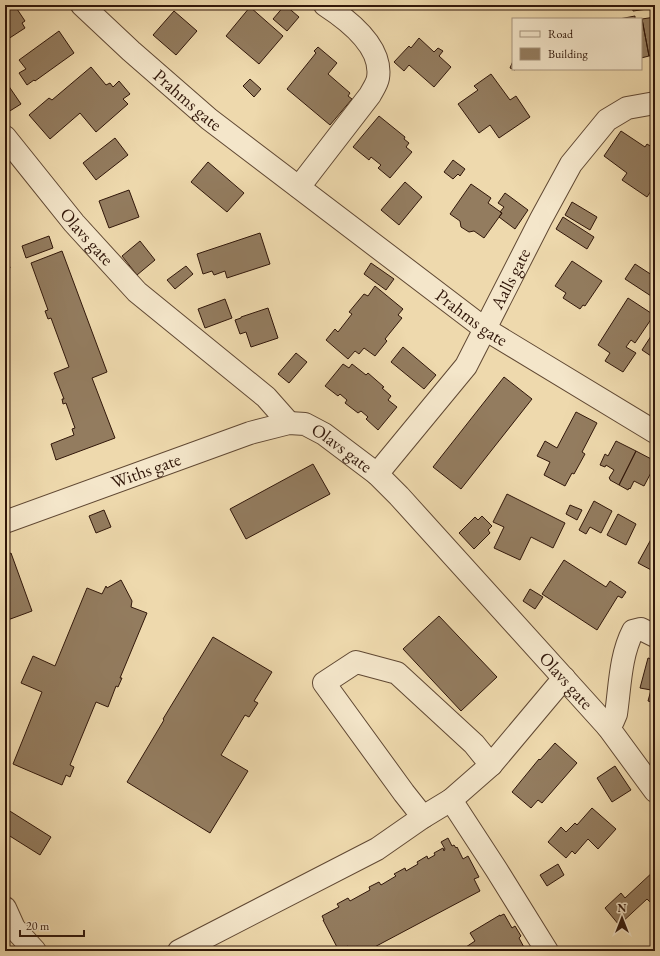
<svg xmlns="http://www.w3.org/2000/svg" width="660" height="956" font-family="'EB Garamond',serif">
	<style>
		.building { fill: #937c5f; stroke: #31170a }
		.lines { fill: none; stroke-linecap: round; stroke-linejoin: round }
		.minor-casing { stroke: #604833; stroke-width: 24 }
		.minor { stroke: #f4e6ca; stroke-width: 22 }
		.labels { text-anchor: middle; stroke-width: 3; stroke-linejoin: round; paint-order: stroke }
		.street-label { font-size: 18px; fill: #31170a; stroke: #f4e6ca }
	</style>
	<rect width="100%" height="100%" fill="#eed9ad"/>
	<filter id="stains"><feTurbulence type="fractalNoise" baseFrequency=".005" numOctaves="4"/><feColorMatrix values="0 0 0 0 .2 0 0 0 0 .09 0 0 0 0 .02 0 0 0 .5 -.17"/></filter>
	<radialGradient id="worn" r=".72"><stop offset=".6" stop-color="#630" stop-opacity="0"/><stop offset="1" stop-color="#630" stop-opacity=".3"/></radialGradient>
	<!-- building -->
	<path class="building" d="M5,5H17L19,7L17,9L25,21L22,23L25,28L5,41Z
		M285,5L299,17L287,31L273,19Z
		M384,5H393L389,10Z
		M518,5H542V6L519,9Z
		M557,5H581V6L558,9Z
		M632,5H655V8L633,11Z
		M250,7L283,36L259,64L226,36Z
		M174,11L197,31L176,55L153,35Z
		M635,16V19H619Z
		M655,17V55L649,56L642,19Z
		M641,19H642L649,56L641,58Z
		M59,31L74,53L35,81L34,80L27,85L19,73L26,69L19,60Z
		M419,38L434,52L438,48L443,51L439,56L451,67L434,87L409,65L404,71L394,62L409,46L411,48Z
		M318,47L337,63L328,74L350,93L348,96L352,99L330,125L287,89L316,53L314,51Z
		M513,61V69H516L515,70L510,68Z
		M91,67L106,85L110,83L113,87L119,81L130,94L123,99L128,104L96,132L80,113L50,139L29,115L49,98L52,100Z
		M491,74L510,100L516,96L530,117L499,138L490,125L479,133L458,104L478,90L474,86Z
		M250,79L261,89L254,97L243,86Z
		M8,85L21,104L5,114V87Z
		M379,116L405,137L404,139L409,143L406,147L412,152L390,178L378,168L381,165L371,157L369,160L353,147Z
		M621,131L645,147L647,144L655,149V185L647,197L622,180L627,173L604,156Z
		M115,138L128,155L96,180L83,163Z
		M453,160L465,169L460,176L458,174L453,179L444,172Z
		M208,162L244,193L227,212L191,182Z
		M405,182L422,197L399,225L381,210Z
		M471,184L491,198L488,203L502,213L484,238L474,231L469,232L461,227L460,221L450,214Z
		M129,190L139,217L109,228L99,201Z
		M505,193L528,210L515,229L499,217L502,213L500,212L504,207L498,203Z
		M572,202L597,217L590,230L565,215Z
		M563,217L594,237L587,249L556,229Z
		M260,233L270,264L227,278L225,271L214,275L212,271L203,274L197,254Z
		M49,236L53,248L26,258L22,246Z
		M140,241L155,260L137,275L122,256Z
		M5,250L10,268L5,270Z
		M62,251L107,372L92,378L115,438L56,460L51,444L74,435L72,429L75,428L66,403L63,404L62,399H64L54,373L69,367L51,318L48,319L45,311L48,310L31,263Z
		M572,261L602,281L585,306L583,305L580,309L563,298L566,293L555,286Z
		M371,263L394,279L386,290L364,274Z
		M635,264L655,277V290L651,296L625,279Z
		M186,266L193,274L175,289L167,280Z
		M375,286L403,309L398,315L402,318L385,339L387,341L375,356L364,348L359,354L355,351L348,359L326,340L335,329L338,332L352,314L349,312L364,294L368,296Z
		M628,298L654,315L635,343L631,340L626,347L636,353L623,372L605,361L610,353L598,345Z
		M225,299L232,318L205,328L198,309Z
		M268,308L278,338L251,347L246,332L240,334L235,320L241,318V317Z
		M655,330V356L654,358L642,350Z
		M403,347L436,375L424,389L391,362Z
		M296,353L307,362L289,383L278,374Z
		M343,364L349,368L352,364L366,375L368,373L384,387L382,388L391,396L388,400L397,407L378,430L366,419L368,417L361,411L358,413L345,403L347,400L340,394L338,396L325,386Z
		M504,377L532,399L461,489L433,467Z
		M576,412L597,423L582,452L585,454L574,474L572,473L565,486L544,475L550,462L537,456L545,441L557,448Z
		M616,441L636,451L619,485L610,480V479L609,478L614,470L606,465L605,467L600,465L605,454L608,456Z
		M636,451L655,461V465L644,486L634,481L630,489L629,488L628,490L619,485Z
		M313,464L330,494L246,539L230,509Z
		M507,494L565,523L553,548L531,537L520,560L494,548L504,527L493,522Z
		M594,501L612,511L601,533L590,527L586,534L579,530Z
		M570,505L582,510L577,520L566,514Z
		M104,510L111,527L96,533L89,516Z
		M618,514L636,524L626,545L607,535Z
		M482,516L492,526L488,530L490,533L474,549L459,533L475,517L478,520Z
		M655,532V572L638,563Z
		M11,553L32,611L5,621V556Z
		M564,560L606,587L610,581L626,592L622,598L618,596L597,630L542,594Z
		M121,580L132,601L131,607L147,613L120,678H122L118,687L116,686L108,707L96,702L70,765L74,767L70,777L66,775L62,785L13,764L42,692L21,683L33,656L55,666L87,588L102,594L106,586L107,588Z
		M530,589L543,597L535,609L523,601Z
		M439,616L497,677L461,711L403,649Z
		M213,637L272,672L254,701L258,703L249,717L245,715L221,755L248,771L210,833L127,782L164,720L163,719Z
		M648,658L655,660V703L648,701L651,690L640,688Z
		M555,743L577,763L542,803L538,800L531,808L512,792L539,759L540,760Z
		M615,766L631,790L612,802L597,778Z
		M5,808L51,837L40,855L5,833Z
		M592,808L616,829L598,849L588,839L575,854L572,851L566,858L548,842L561,827L566,832L575,823L577,825Z
		M448,838L452,846L454,845L456,848L457,847L463,859L468,856L479,877L474,879L480,891L367,951H351L348,946L339,951L323,920H324L322,916L339,907L337,904L348,898L350,901L370,890L369,887L379,882L381,885L396,876L394,874L405,868L406,871L418,864L417,862L427,856L428,859L435,855L434,853L443,848L444,851L445,849L441,842Z
		M558,864L564,875L547,886L540,875Z
		M655,870V907L647,899L619,925L605,908L621,893L625,898Z
		M504,914L512,928L515,926L521,936L519,938L526,951H465L463,949L475,941L470,933L500,915V916Z"/>
	<g class="lines">
		<!-- minor casing -->
		<g class="minor-casing">
			<g id="minor">
				<path id="s1" d="M82,5L131,51L209,119L485,329L655,432"/>
				<path id="s2" d="M5,137L74,223L137,292L266,397L289,423"/>
				<path d="M299,187L370,95C373,89 377,84 378,78C383,47 348,20 325,5"/>
				<path id="s3" d="M377,474L466,366L541,219L571,164L607,120L627,108L655,103"/>
				<path id="s4" d="M5,522L250,433L289,423L305,424L324,434L377,474L399,496L608,727L655,791"/>
				<path d="M608,727L613,721L616,714C620,687 620,656 633,631L641,629L655,636"/>
				<path d="M451,800L496,869L547,951"/>
				<path d="M423,817L404,793L324,683L356,662L397,673L474,744L491,765"/>
				<path d="M5,908L14,928L35,951"/>
				<path d="M179,951L377,849L423,817L451,800L491,765L564,678"/>
			</g>
		</g>
		<!-- minor -->
		<use href="#minor" class="minor"/>
	</g>
	<g class="labels">
		<!-- street labels -->
		<g class="street-label">
			<text dy="6" stroke="none"><textPath href="#s1" startOffset="142">Prahms gate</textPath></text>
			<text dy="6" stroke="none"><textPath href="#s2" startOffset="129">Olavs gate</textPath></text>
			<text dy="6" stroke="none"><textPath href="#s3" startOffset="238">Aalls gate</textPath></text>
			<text dy="6" stroke="none"><textPath href="#s1" startOffset="500">Prahms gate</textPath></text>
			<text dy="6" stroke="none"><textPath href="#s4" startOffset="361">Olavs gate</textPath></text>
			<text dy="6" stroke="none"><textPath href="#s4" startOffset="150">Withs gate</textPath></text>
			<text dy="6" stroke="none"><textPath href="#s4" startOffset="685">Olavs gate</textPath></text>
		</g>
	</g>
	<!-- margin -->
	<rect width="660" height="956" fill="none" stroke="#eed9ad" stroke-width="20"/>
	<rect x="6" y="6" width="648" height="944" fill="none" stroke="#31170a" stroke-width="2"/>
	<rect x="10" y="10" width="640" height="936" fill="none" stroke="#31170a"/>
	<!-- legend -->
	<rect x="512" y="18" width="130" height="52" fill="#f4e6ca" stroke="#a6937d"/>
	<rect x="520" y="31" width="20" height="6" fill="#f4e6ca" stroke="#a6937d"/>
	<text x="548" y="38" font-size="12" fill="#31170a">Road</text>
	<rect x="520" y="48" width="20" height="12" fill="#937c5f" stroke="#a6937d"/>
	<text x="548" y="58" font-size="12" fill="#31170a">Building</text>
	<!-- north arrow -->
	<g transform="translate(622 918)" stroke="#f4e6ca" stroke-width="3" paint-order="stroke">
	<path d="M0-3L7 15L0 10L-7 15Z" fill="#31170a"/>
	<text y="-6" font-size="11" font-weight="bold" text-anchor="middle" fill="#31170a">N</text>
	</g>
	<!-- scale -->
	<path d="M20 930v6h64v-6" fill="none" stroke="#31170a" stroke-width="2"/>
	<text x="26" y="930" font-size="12" fill="#31170a" stroke="#f4e6ca" stroke-width="3" paint-order="stroke">20 m</text>
	<rect width="100%" height="100%" filter="url(#stains)"/>
	<rect width="100%" height="100%" fill="url(#worn)"/>
</svg>
